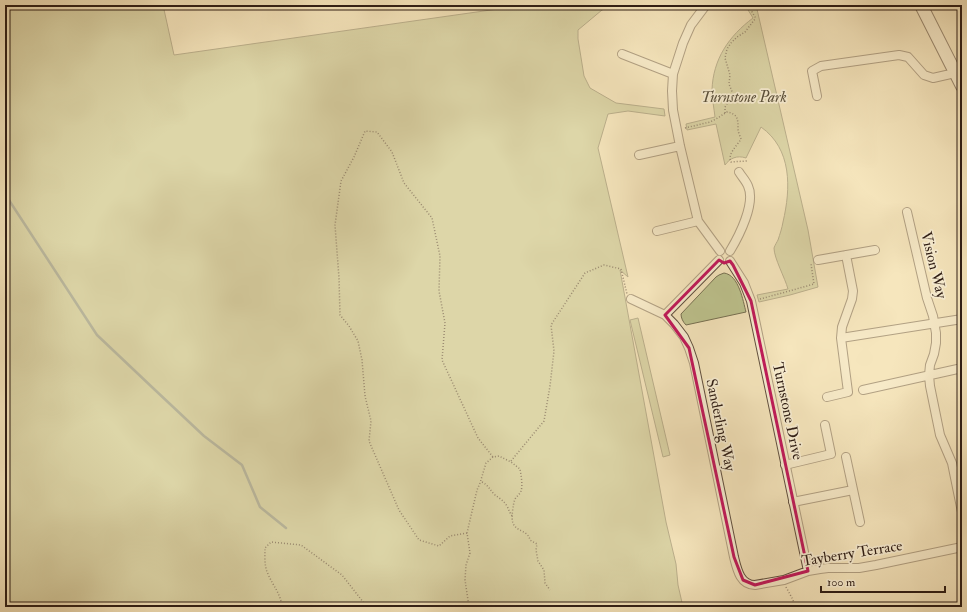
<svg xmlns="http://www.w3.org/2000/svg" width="967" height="612" font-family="'IM FELL Double Pica',serif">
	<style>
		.green { fill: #bec48f; stroke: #767052 }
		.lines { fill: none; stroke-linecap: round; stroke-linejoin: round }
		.stream { stroke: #717e77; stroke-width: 2.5 }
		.street-casing { stroke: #604f3f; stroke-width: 10 }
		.secondary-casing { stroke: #2e1d15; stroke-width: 14 }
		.path { stroke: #2e1d15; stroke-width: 1.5; stroke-dasharray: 1 2; stroke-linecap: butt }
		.street { stroke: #f9efd4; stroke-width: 8 }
		.secondary { stroke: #f9efd4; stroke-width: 12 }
		.marked { fill: none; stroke: #c2185b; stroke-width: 3; stroke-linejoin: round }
		.labels { text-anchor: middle; stroke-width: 3.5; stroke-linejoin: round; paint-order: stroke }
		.park-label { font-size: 15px; font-style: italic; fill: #594f3a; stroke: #f9efd4 }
		.street-label { font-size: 15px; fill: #2e1d15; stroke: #f9efd4 }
	</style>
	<rect width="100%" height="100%" fill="#f6e6bd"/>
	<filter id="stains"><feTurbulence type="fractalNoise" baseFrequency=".005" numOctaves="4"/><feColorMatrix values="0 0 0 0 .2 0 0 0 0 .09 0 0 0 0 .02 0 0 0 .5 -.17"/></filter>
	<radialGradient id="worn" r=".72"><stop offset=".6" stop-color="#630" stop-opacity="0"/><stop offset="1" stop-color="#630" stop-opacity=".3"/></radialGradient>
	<!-- green -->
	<path class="green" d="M5,5H163L174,55L526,5H614L602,10L578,30V39L584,76L590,88L616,103L664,109L665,116L628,111L608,114L598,148L628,277L620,270L666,522L676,564L678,585L683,607H5Z
		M745,5H756L808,230L818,287L790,295L759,302L757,295L788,289C785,278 774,258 774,248C775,245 777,242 778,240C780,234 782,228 783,222C791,188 792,149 761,127L746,158C737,155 730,158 725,165L716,124L687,130L686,124L715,117C714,108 712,99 712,90C713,59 729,36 753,18Z
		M724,273C739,275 743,301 746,312L686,325C683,322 681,318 681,314L716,277L719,275Z
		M638,318L670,455L663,457L630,320Z"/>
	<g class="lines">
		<!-- stream -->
		<path class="stream" d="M5,194L97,335L154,389L204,436L242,465L260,507L286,528"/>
		<!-- street casing -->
		<g class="street-casing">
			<path id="street" d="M706,5L691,25L683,43L673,74L672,91L673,110L680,146L698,221L720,251
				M622,54L673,74
				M817,96L812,71L821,66L899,55L908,57L924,75L933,78L955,73
				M639,155L680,146
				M907,212L927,298L933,316L936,333V343L934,354L930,365L929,375L930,386L940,435L952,463L962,512
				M657,231L698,221
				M730,251C739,236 756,203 748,186C746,181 742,177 739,172
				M818,260L875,250
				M730,261L744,283L751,301L808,571
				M631,299L665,315L674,324L684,337L689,348L694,363L734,557C737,569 740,585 755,585L784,580L808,571L820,569L828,568H859L876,565L962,547
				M665,315L719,260
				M841,338L962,319
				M863,390L962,368
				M827,397L848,392L841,338L842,327L852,299L853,291L846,255
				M846,457L860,522
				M785,465L831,454L825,425
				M793,502L853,490"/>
		</g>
		<!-- secondary casing -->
		<g class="secondary-casing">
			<path id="secondary" d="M921,5L962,86"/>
		</g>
		<!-- path -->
		<path class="path" d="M725,113V107L730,99L733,94L729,84L730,75L725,58L727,49L731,43L737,37L745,32L755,19V17L748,5
			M685,128L710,122L716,119L727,112C738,114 738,119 738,129C738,132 740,136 741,139C737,146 727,154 731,162L746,161L748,160
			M760,299L782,293L814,284L811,264
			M511,461L544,421L550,386L554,351L551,325L585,273L604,265L621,269L627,294
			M482,482C488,485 490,490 495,495C499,498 504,501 507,506C509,510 509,512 513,517
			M467,533L450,536L439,546L419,540L399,510L369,441L371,421L365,396L362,360L358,341L349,326L340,315L339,278L335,225L341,181L354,157L365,131L377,132L392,152L404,183L432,218L440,256L439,291L445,323L442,360L478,438L493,457
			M786,587L792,598L796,607
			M282,607C281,594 273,586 268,574C264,566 265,556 265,548L271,542L301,545L342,575L367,607
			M461,607L469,606
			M469,607L465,580L466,565L470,553L467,533L477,490L480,483L486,463L493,457L499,456L511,462L520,469C521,475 523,485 521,491C520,494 517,496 515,499C513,504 511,519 513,523C516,532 528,530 530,540L537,544L536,550L538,561L544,570L545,583L550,590"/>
		<!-- street -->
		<use href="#street" class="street"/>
		<!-- secondary -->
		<use href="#secondary" class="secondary"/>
	</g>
	<!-- marked area -->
	<path d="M0 0H967V612H0ZM719,260L724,263L730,261L733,265L751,301L808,571L755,585L743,580L734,557L689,348L665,315Z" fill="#f6e6bd" fill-opacity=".55" fill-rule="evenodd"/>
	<path class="marked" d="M719,260L724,263L730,261L733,265L751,301L808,571L755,585L743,580L734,557L689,348L665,315Z"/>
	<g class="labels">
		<!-- park labels -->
		<g class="park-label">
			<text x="744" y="102">Turnstone Park</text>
		</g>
		<!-- street labels -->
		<g class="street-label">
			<text transform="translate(934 265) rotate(76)" y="5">Vision Way</text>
			<text transform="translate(788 411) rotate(78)" y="5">Turnstone Drive</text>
			<text transform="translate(721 425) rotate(78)" y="5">Sanderling Way</text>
			<text transform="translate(852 553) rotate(-9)" y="5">Tayberry Terrace</text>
		</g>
	</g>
	<!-- margin -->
	<rect width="967" height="612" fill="none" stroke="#f6e6bd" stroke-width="20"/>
	<rect x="6" y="6" width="955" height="600" fill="none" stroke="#2e1d15" stroke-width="2"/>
	<rect x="10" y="10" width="947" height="592" fill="none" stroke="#2e1d15"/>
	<!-- scale -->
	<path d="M821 586v6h124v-6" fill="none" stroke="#2e1d15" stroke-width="2"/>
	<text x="827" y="586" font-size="12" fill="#2e1d15" stroke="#f9efd4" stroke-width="3" paint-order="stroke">100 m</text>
	<rect width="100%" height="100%" filter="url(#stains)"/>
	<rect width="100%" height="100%" fill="url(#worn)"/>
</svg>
